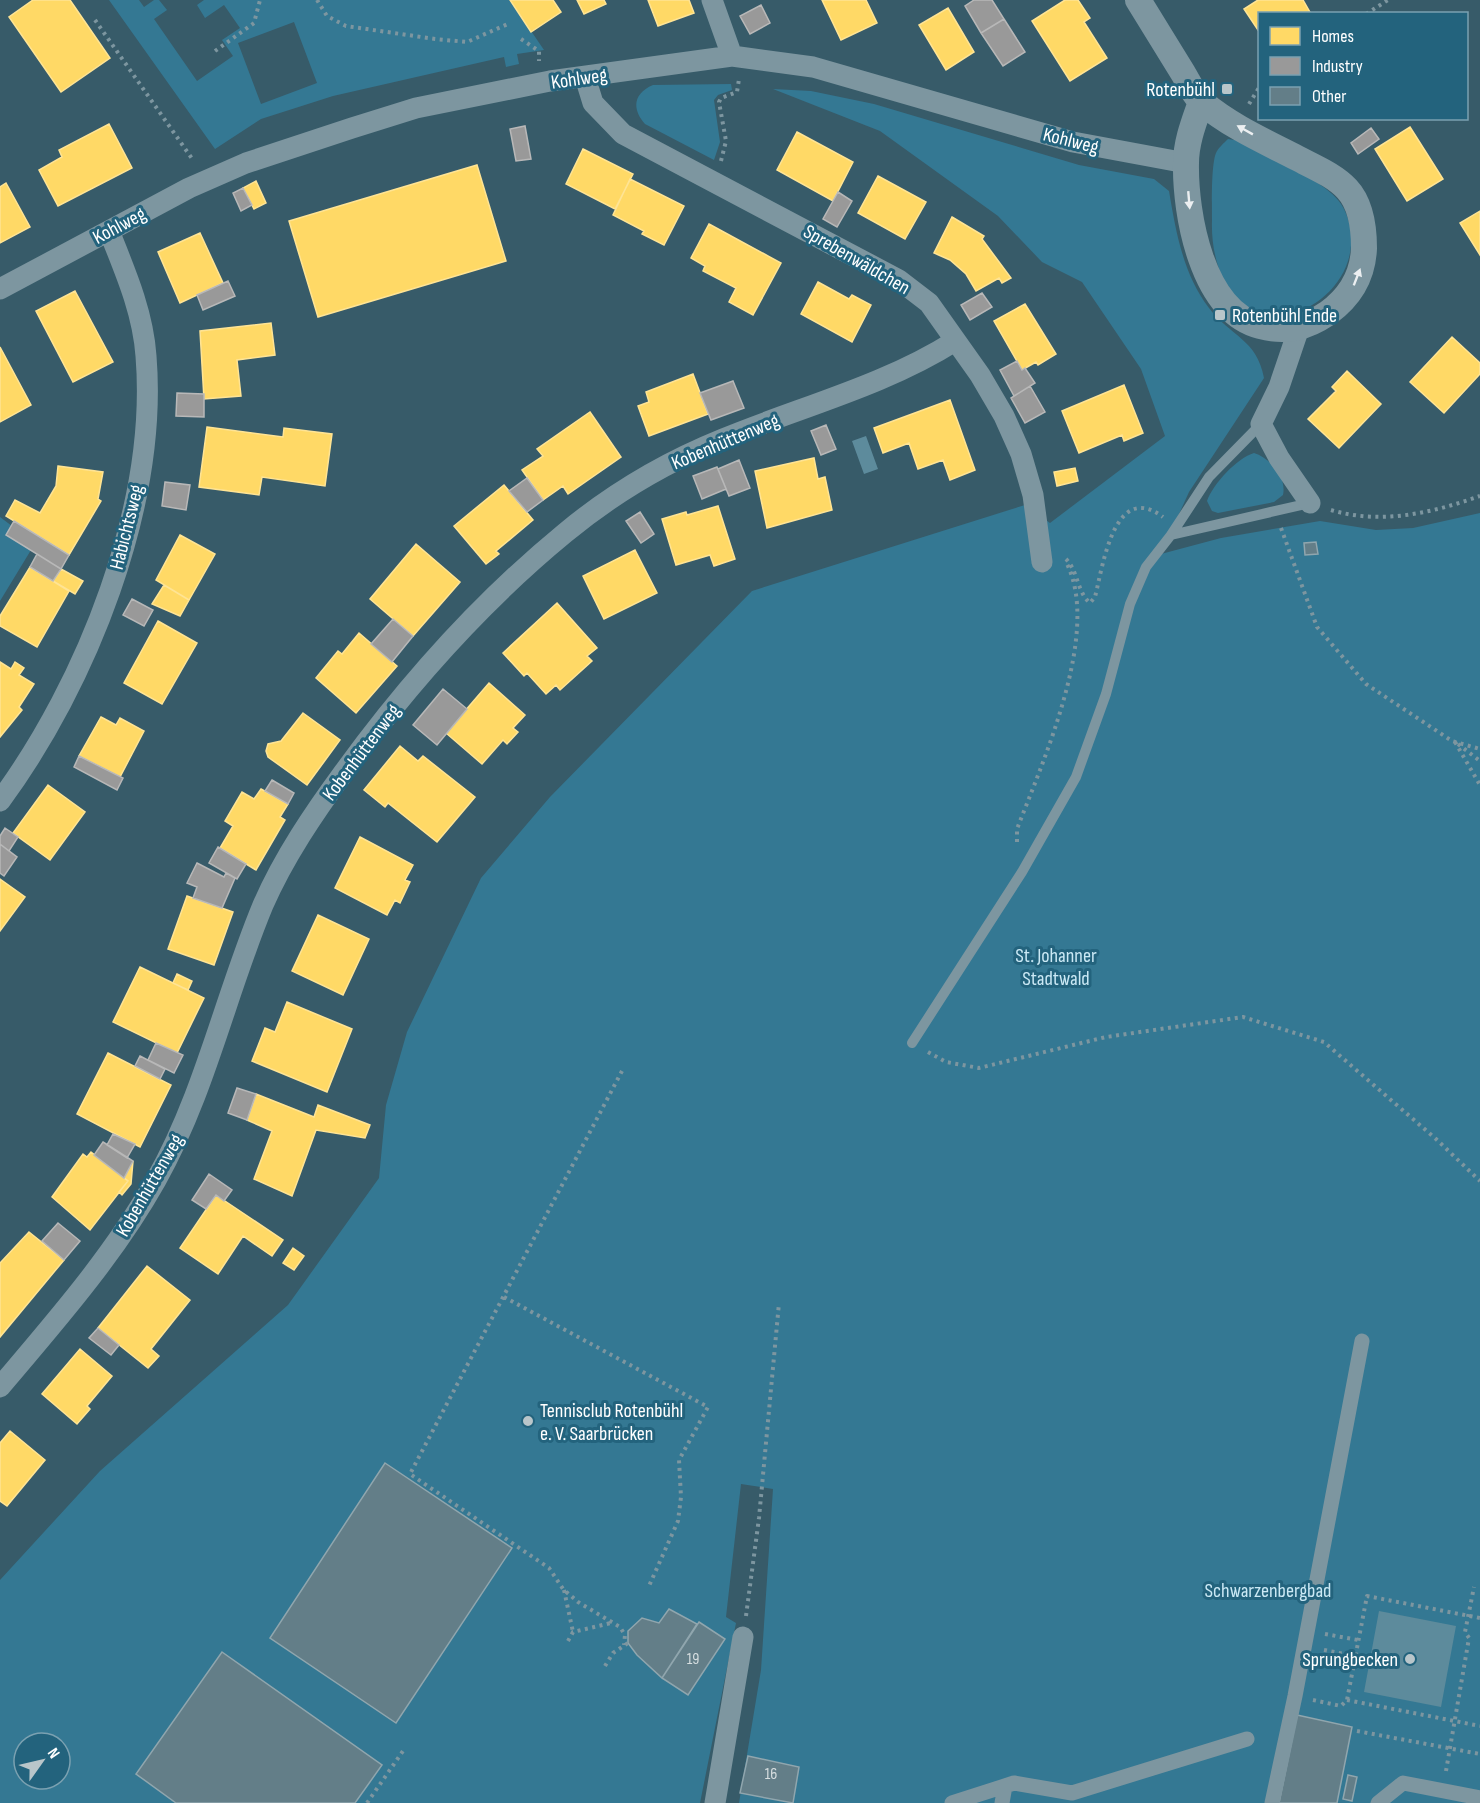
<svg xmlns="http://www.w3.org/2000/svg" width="1480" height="1803" font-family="'Sofia Sans Condensed',sans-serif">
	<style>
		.green { fill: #347893; fill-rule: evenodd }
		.water { fill: #5d8b9c }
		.homes { fill: #ffd966; stroke: #ffe494; stroke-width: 1.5 }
		.industry { fill: #999; stroke: #b8b8b8; stroke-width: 1.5 }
		.building { fill: #637e88; stroke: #90a6ae; stroke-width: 1.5 }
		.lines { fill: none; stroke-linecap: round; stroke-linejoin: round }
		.path { stroke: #7d96a0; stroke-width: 4; stroke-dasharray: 3 4.5; stroke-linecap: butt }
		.service { stroke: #7d96a0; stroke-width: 10 }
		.pedestrian { stroke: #7d96a0; stroke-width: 15 }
		.minor { stroke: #7d96a0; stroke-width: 21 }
		.tertiary { stroke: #7d96a0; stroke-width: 26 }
		.oneway { fill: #eceff1 }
		.poi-dot { fill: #b9c6ca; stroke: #23637d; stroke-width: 2 }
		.labels { text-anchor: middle; stroke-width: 6; stroke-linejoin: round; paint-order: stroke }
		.number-label { font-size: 16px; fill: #d8dfe1 }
		.street-label { font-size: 20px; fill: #fff; stroke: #23637d }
		.poi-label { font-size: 20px; fill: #fff; stroke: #23637d; text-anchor: end }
		.park-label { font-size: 20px; fill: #cbe9f5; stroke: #23637d }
	</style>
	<rect width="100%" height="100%" fill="#375b69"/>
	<!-- green -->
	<path class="green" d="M109,0H139L144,7L154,0H159L167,10L154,19L197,81L233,56L222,40L240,28L224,5L205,18L197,5L204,0H510L544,50L517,54L519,64L506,67L504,57L333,96L261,119L215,149ZM294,22L317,83L261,104L238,43Z
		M731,84L732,90L718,95L714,100L720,142L714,160L645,124C631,108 634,93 653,85Z
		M773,89L811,91L874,104L1079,165L1154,179L1169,191C1176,232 1183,274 1209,308C1230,336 1257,339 1264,378L1189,492L1161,554L1221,538L1320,521L1376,530L1413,528L1480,513V1803H739L761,1670L773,1489L741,1484L726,1617L736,1623L700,1803H0V1580L100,1471L288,1305L379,1178L386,1105L407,1032L481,878L550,797L752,591L1025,505L1050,523L1165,436L1141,369L1082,282L1042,262L998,216L880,131ZM24,1743H60V1779H24Z
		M1228,139L1242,141C1268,156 1326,181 1341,204C1352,221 1354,242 1348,261C1335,302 1283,332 1243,304C1219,286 1211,249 1212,221C1212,206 1211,165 1216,153C1218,148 1224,143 1228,139Z
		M1254,453C1270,458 1287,477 1283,495L1274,502L1218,513L1212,511L1207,501C1213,484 1237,458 1254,453Z
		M0,517L12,526L31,550L0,601Z"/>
	<!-- water -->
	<path class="water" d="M866,436L878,469L864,474L852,441Z
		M1379,1611L1456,1626L1441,1707L1364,1692Z"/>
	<!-- homes -->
	<path class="homes" d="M33,0H70L110,58L61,92L9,17Z
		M510,0H553L561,12L531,32Z
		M577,0H604L606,4L584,14Z
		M648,0H689L694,13L658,26Z
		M822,0H866L877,23L841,40Z
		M1065,0H1078L1090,18L1084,22L1107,58L1070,81L1032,21Z
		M1258,0H1303L1311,14H1260V33L1244,9Z
		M948,8L974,52L946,70L919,25Z
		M109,124L132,168L58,206L39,170L62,157L59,150Z
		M1410,127L1443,179L1407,201L1375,149Z
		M797,132L853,162L833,201L777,170Z
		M583,149L633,174L615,209L566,184Z
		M477,165L506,261L318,317L289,221Z
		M878,176L926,202L905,239L858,213Z
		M630,179L684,206L664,245L642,234L644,231L613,215Z
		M256,181L266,203L254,209L243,188Z
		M6,183L30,227L0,243V187Z
		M1480,211V255L1460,223Z
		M952,217L984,236L982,239L1011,278L1002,283L999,278L976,291L966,274L950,260L934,253Z
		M709,224L781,263L753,315L729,302L736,288L703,271L705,266L691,258Z
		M200,233L223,283L180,303L158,252Z
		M818,282L849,299L852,295L871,305L852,342L801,314Z
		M75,291L113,362L73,382L36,311Z
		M1025,304L1056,354L1038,365L1036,362L1022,370L994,321Z
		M271,323L275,355L237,360L241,396L204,399L200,331Z
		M1452,337L1480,363V374L1444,413L1410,382Z
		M0,347L31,405L0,422Z
		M1347,371L1381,404L1339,448L1308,419L1336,391L1332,387Z
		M693,374L708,414L649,436L638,406L649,402L646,392Z
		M1124,385L1143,433L1124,441L1122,435L1079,453L1062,411Z
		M950,400L975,470L950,480L943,460L918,469L909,443L883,453L874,428Z
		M590,412L621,457L568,494L563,486L543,500L522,470L543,456L537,449Z
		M207,427L283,437L284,428L332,434L325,486L262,477L259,495L199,487Z
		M814,458L818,479L825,477L832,510L767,528L755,471Z
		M58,466L103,472L98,499L101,501L69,555L6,516L15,500L40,513L56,486Z
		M1075,468L1078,481L1057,486L1054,472Z
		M504,485L533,520L496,551L499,554L486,564L454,526Z
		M718,506L735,559L714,566L710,555L676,565L662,519L686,512L687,515Z
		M180,535L215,554L189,600L156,580Z
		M416,544L460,582L413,636L370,599Z
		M635,550L657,593L604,619L583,576Z
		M30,567L69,591L37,647L0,626V616Z
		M61,569L83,581L75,594L53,581Z
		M164,585L189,600L180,616L152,604Z
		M557,603L597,648L587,656L592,661L560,690L556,685L546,694L527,673L524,676L503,653Z
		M158,621L197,643L162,704L124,683Z
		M359,633L397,666L356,713L316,678L338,651L342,654Z
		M0,662L11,669L15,662L24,668L19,675L34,684L19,707L22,710L0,737Z
		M489,683L525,715L513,728L518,732L507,744L503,740L482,764L446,733Z
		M303,713L340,740L307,785L268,757L266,751L268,744L281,741Z
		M101,717L116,725L120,718L144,731L120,777L79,756Z
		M400,746L418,761L423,756L475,797L437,842L388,803L385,807L364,790Z
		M48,785L85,812L50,860L13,833Z
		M261,789L288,804L280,817L285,820L256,870L220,848L233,826L225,821L242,792L254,799Z
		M360,837L413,865L405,880L410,882L400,903L395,900L387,915L335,888Z
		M0,879L25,897L0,931Z
		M187,896L233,912L214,965L168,949Z
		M318,915L369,939L343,995L292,971Z
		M140,967L204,998L177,1053L113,1022Z
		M177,974L192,981L188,990L173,983Z
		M287,1002L352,1029L327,1092L252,1061L265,1028L275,1032Z
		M108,1053L171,1085L140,1147L77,1114Z
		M256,1094L314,1117L318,1105L370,1125L365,1138L316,1130L292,1196L254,1179L272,1131L247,1120Z
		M91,1152L128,1181L90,1230L52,1197L83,1154L87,1157Z
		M133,1161L131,1184L122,1195L119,1192L128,1181L124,1178Z
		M216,1195L283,1240L272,1256L243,1236L218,1274L180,1248Z
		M29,1232L64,1260L0,1337V1263Z
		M293,1248L304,1256L294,1270L283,1263Z
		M147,1266L190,1300L151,1349L159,1356L148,1368L98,1328Z
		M80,1349L112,1376L87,1406L90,1409L77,1424L42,1394Z
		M10,1431L45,1460L7,1506L0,1501V1443Z"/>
	<!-- industry -->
	<path class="industry" d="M974,0H992L1004,19L981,33L965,6Z
		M761,5L770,23L750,34L740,16Z
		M1004,19L1025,52L1003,66L981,33Z
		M525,126L531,159L516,161L510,129Z
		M1371,128L1379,139L1358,154L1351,143Z
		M243,188L252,205L241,211L233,193Z
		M838,192L852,201L837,227L823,219Z
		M228,281L235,296L203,310L197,295Z
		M982,293L992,307L970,320L961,305Z
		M1017,361L1022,370L1025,368L1035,383L1014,396L1000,370Z
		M733,381L744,408L711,420L700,393Z
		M1030,386L1045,412L1025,423L1011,398Z
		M177,393L204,394V417L176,416Z
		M826,425L836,449L821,455L811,431Z
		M739,460L750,488L729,496L718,469Z
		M717,467L726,489L702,499L693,476Z
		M527,478L543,500L527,512L509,491Z
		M165,482L190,485L186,510L162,506Z
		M640,512L654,534L641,543L626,521Z
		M14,521L69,555L61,569L6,535Z
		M37,554L61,569L53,581L30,567Z
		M132,599L153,610L144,626L123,615Z
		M393,619L413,636L392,662L371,644Z
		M443,689L467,709L437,745L413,725Z
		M79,756L123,778L117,790L74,767Z
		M272,780L294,793L288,804L265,791Z
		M5,828L18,837L9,851L0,844V836Z
		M0,844L17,857L4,876L0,873Z
		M218,847L246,864L237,879L209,863Z
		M197,863L224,877L226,873L235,878L222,908L193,898L197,887L187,883Z
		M156,1043L183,1055L174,1073L148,1060Z
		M140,1056L165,1069L160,1079L135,1066Z
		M237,1088L256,1094L247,1120L228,1113Z
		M113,1134L135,1144L127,1158L107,1145Z
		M103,1142L133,1161L124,1178L94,1155Z
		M209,1174L232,1190L224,1201L216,1195L206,1209L192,1200Z
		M58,1223L80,1241L64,1260L42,1241Z
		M98,1328L119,1345L111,1355L89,1338Z"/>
	<!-- building -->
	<path class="building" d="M1316,542L1318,554L1305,555L1304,543Z
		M385,1463L512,1548L396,1723L270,1638Z
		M669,1609L697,1624L662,1678L637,1655L628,1643V1631L642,1618L659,1623Z
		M699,1622L725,1639L688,1695L662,1678Z
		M222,1652L382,1765L355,1803H176L136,1774Z
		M1297,1715L1352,1727L1337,1803H1279Z
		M748,1756L799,1767L793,1803L740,1793Z
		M1348,1775L1357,1777L1352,1801L1343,1799Z"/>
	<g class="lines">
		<!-- path -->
		<path class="path" d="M317,0L327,16L346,26L435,39L467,42L510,23
			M1366,14L1388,0
			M95,20L193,160
			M521,39L539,51V61
			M215,51L254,23L260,0
			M1249,104L1260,86
			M721,161L726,141L719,102L721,98L737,92L739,79
			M1331,510C1381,525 1432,513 1480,496
			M1281,528L1317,627L1366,684L1452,741L1480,749
			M1066,559C1078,571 1077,592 1090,603L1095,597C1103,566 1114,480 1163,517
			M1455,742L1480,785
			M1458,744L1480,761
			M1017,842V829C1043,761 1101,633 1067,564
			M928,1052L946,1062L979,1068L1106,1037L1243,1017L1324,1042L1436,1139L1480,1181
			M622,1071L410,1474L549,1568L563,1589L578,1602L620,1627L625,1635L624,1645
			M504,1297L708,1407L679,1460L681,1497L678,1521L649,1586
			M564,1590L573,1632
			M746,1616L759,1518L779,1303
			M1325,1634L1358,1640
			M568,1641L573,1632L611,1623
			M1324,1650L1355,1656
			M605,1666L613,1653L628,1643
			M1313,1700L1341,1706L1347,1700L1367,1596L1480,1618
			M1347,1700L1480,1726
			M1357,1731L1480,1754
			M1446,1771L1469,1638L1465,1632L1474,1587
			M367,1803L403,1751"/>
		<!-- service -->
		<path class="service" d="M1171,535L1310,503
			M912,1043L1022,872L1076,777L1106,694L1130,604L1146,567L1171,535L1209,477L1261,424"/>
		<!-- pedestrian -->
		<path class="pedestrian" d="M952,1803L1014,1783L1072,1793L1247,1739
			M1002,1803L1005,1786
			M1272,1803L1295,1696L1362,1341
			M1378,1803L1403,1783L1480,1798"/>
		<!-- minor -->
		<path class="minor" d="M712,0L732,56
			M585,77L593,103L623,134L899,280L929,303L980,375L1004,416L1021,454L1033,495L1042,562
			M0,289L189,188L246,163L352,128L416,108L550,81L732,56L813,67L1073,142L1186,163
			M1299,328L1279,387L1261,424L1279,458L1310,503
			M0,801C87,683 158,505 146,356C143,312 125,271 109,231
			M0,1387C55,1322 114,1255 156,1180C205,1093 225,996 263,905C284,857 314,813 344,772C408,684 481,602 565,533C612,494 666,462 723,439C800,407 884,386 955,341
			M715,1803L743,1637"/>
		<!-- tertiary -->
		<path class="tertiary" d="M1138,0C1153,24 1168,49 1183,73C1189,83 1195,97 1203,103C1230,126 1266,142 1297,158C1314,167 1334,175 1347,189C1361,204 1364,228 1364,248C1363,276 1350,297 1328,313C1306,328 1286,333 1260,326C1202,311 1185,214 1186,163C1186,142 1194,122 1201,102"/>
	</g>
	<!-- one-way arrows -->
	<defs><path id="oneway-solid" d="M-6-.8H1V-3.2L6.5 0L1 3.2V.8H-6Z" transform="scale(1.5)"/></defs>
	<g class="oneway">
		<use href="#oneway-solid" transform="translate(1245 130) rotate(-151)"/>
		<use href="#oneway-solid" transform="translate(1189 200) rotate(85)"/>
		<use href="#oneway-solid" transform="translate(1357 277) rotate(-69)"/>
	</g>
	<!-- markers -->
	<g class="poi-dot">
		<rect x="1221" y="83" width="12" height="12" rx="3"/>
		<rect x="1214" y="309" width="12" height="12" rx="3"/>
		<circle cx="528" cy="1421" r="6"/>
		<circle cx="1410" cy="1659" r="6"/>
	</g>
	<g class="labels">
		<!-- number labels -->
		<g class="number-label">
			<text x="693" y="1664">19</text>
			<text x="771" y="1779">16</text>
		</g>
		<!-- street labels -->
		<g class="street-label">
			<text transform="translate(579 78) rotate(-8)" y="7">Kohlweg</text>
			<text transform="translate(1071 140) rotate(14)" y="7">Kohlweg</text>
			<text transform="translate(119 225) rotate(-28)" y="7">Kohlweg</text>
			<text transform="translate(857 259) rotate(30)" y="7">Sprebenwäldchen</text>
			<text transform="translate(725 441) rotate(-23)" y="7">Kobenhüttenweg</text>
			<text transform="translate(126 527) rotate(-76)" y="7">Habichtsweg</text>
			<text transform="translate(361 752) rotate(-53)" y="7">Kobenhüttenweg</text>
			<text transform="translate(149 1185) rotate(-60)" y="7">Kobenhüttenweg</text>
		</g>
		<!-- poi labels -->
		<g class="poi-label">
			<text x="1215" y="96">Rotenbühl</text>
			<text x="1232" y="322" text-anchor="start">Rotenbühl Ende</text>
			<text x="540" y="1417" text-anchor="start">Tennisclub Rotenbühl<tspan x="540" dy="23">e. V. Saarbrücken</tspan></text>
			<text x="1398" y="1666">Sprungbecken</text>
		</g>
		<!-- park labels -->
		<g class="park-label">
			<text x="1056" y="962">St. Johanner<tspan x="1056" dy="23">Stadtwald</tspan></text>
			<text x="1268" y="1597">Schwarzenbergbad</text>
		</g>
	</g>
	<!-- legend -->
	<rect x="1258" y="12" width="210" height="108" fill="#23637d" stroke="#7ba1b1" stroke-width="1.5"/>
	<rect x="1270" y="27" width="30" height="18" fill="#ffd966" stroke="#7ba1b1" stroke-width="1.5"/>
	<text x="1312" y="42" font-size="18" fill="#ffffff">Homes</text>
	<rect x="1270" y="57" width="30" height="18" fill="#999999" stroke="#7ba1b1" stroke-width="1.5"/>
	<text x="1312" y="72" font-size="18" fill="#ffffff">Industry</text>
	<rect x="1270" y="87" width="30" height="18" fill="#637e88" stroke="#7ba1b1" stroke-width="1.5"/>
	<text x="1312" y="102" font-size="18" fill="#ffffff">Other</text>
	<!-- north arrow -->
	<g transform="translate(42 1761) rotate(56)"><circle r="28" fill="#23637d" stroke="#7ba1b1" stroke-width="1.5"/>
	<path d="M0-4.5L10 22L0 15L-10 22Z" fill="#b9c6ca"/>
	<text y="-9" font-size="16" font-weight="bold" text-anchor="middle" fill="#ffffff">N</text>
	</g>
</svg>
